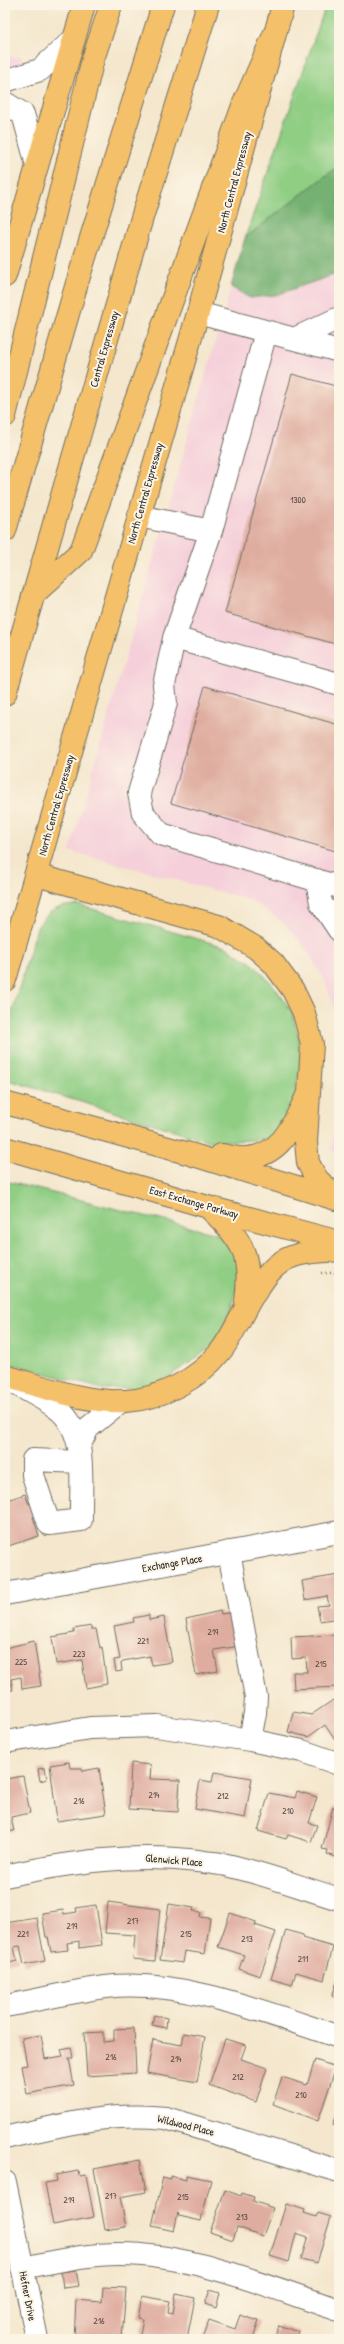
<svg xmlns="http://www.w3.org/2000/svg" width="344" height="2344" font-family="'Patrick Hand',sans-serif">
	<style>
		.built { fill: #f5cfda }
		.green { fill: #90ce84; stroke: #5e7c58 }
		.forest { fill: #74b172; stroke: #506e4e }
		.building { fill: #dfada0 }
		.lines { fill: none; stroke-linecap: round; stroke-linejoin: round }
		.minor-casing { stroke: #716d64; stroke-width: 24 }
		.major-casing { stroke: #716d64; stroke-width: 24 }
		.highway-casing { stroke: #716d64; stroke-width: 24 }
		.path { stroke: #716d64; stroke-width: 2.5; stroke-dasharray: 1 3; stroke-linecap: butt }
		.minor { stroke: #fff; stroke-width: 22 }
		.major { stroke: #f4c16a; stroke-width: 22 }
		.highway { stroke: #f4c16a; stroke-width: 22 }
		.labels { text-anchor: middle; stroke-width: 4; stroke-linejoin: round; paint-order: stroke }
		.number-label { font-size: 9px; fill: #584c48 }
		.street-label { font-size: 11px; fill: #2b2b2b; stroke: #fcf5e5 }
	</style>
	<rect width="100%" height="100%" fill="#fcf5e5"/>
	<filter id="ink" filterUnits="userSpaceOnUse"><feTurbulence type="fractalNoise" baseFrequency=".025" numOctaves="2"/><feDisplacementMap in="SourceGraphic" scale="8" xChannelSelector="R" yChannelSelector="G"/><feConvolveMatrix kernelMatrix="1 2 1 2 8 2 1 2 1" color-interpolation-filters="sRGB"/></filter>
	<filter id="wash" filterUnits="userSpaceOnUse"><feTurbulence type="fractalNoise" baseFrequency=".012" numOctaves="4" result="noise"/><feDisplacementMap in="SourceGraphic" scale="16" xChannelSelector="R" yChannelSelector="G"/><feGaussianBlur stdDeviation="0.9" result="paint"/><feColorMatrix in="noise" values="0 0 0 0 0 0 0 0 0 0 0 0 0 0 0 0 0 1.4 0 .05"/><feComposite in="paint" operator="in"/></filter>
	<g filter="url(#wash)">
		<rect width="100%" height="100%" fill="#f4e7cd"/>
		<!-- built -->
		<path class="built" d="M5,57H22L5,127Z
			M339,273V1047L338,1020L324,978L305,948L284,923L250,900L70,851L231,287L250,298L276,294Z
			M339,1072V1156L331,1149L337,1105Z"/>
		<!-- green -->
		<path class="green" d="M326,5H339V169L329,173L245,238Z
			M78,905L226,947L253,964L274,986L292,1012L299,1038L300,1067L292,1111L272,1139L213,1142L5,1079V1036L37,928C48,910 57,906 78,905Z
			M5,1181L221,1235L230,1246L242,1267L230,1316L212,1346L194,1360L169,1376L142,1388L102,1389L5,1362Z"/>
		<!-- forest -->
		<path class="forest" d="M339,169V273L276,295L250,298L231,287L245,238L329,173Z"/>
		<g id="blocks">
			<!-- building -->
			<path class="building" d="M292,374L339,387V645L225,613Z
				M205,686L339,725V852L171,803Z
				M25,1494L29,1504L37,1501L42,1514L33,1517L39,1536L5,1547V1501Z
				M339,1575V1618L320,1621L317,1606L329,1605L327,1596L305,1600L302,1581Z
				M220,1611L221,1614L234,1612L240,1646L214,1650L218,1671L196,1675L186,1619Z
				M149,1615V1620L164,1617L172,1662L152,1665L150,1656L123,1661L121,1663L122,1671L116,1672L114,1660L120,1659L114,1626L134,1622L133,1618Z
				M91,1626V1629H96L100,1648L102,1647L107,1684L86,1688L82,1660L56,1664L52,1637L74,1633V1629Z
				M334,1635L338,1687L294,1689L293,1672H307L306,1658L292,1659L291,1637Z
				M34,1641L41,1686L22,1689L21,1677L11,1679L13,1690L5,1691V1648Z
				M339,1696V1746L325,1725L308,1737L288,1732L293,1712L311,1715Z
				M69,1762L70,1768H82L83,1771L99,1768L106,1814L57,1821L50,1765Z
				M131,1763L151,1765L150,1779L180,1780L178,1812L129,1809Z
				M45,1768L47,1779L40,1781L38,1769Z
				M214,1772L252,1778L245,1818L195,1809L200,1780L212,1782Z
				M23,1776L30,1813L11,1817L14,1831L5,1832V1779Z
				M297,1791L317,1797L309,1823L317,1825L311,1842L288,1835L286,1839L258,1831L269,1793L295,1798Z
				M333,1807L339,1808V1858L327,1854L328,1850L322,1849Z
				M108,1902L160,1909L155,1961L133,1959L135,1935L105,1933Z
				M169,1904L194,1908L193,1911L201,1912L200,1917L210,1918L205,1954L185,1951L183,1963L160,1960Z
				M96,1905L102,1945L79,1948V1941L67,1943L68,1950L51,1952L48,1937H46L42,1913L63,1910L64,1914L77,1912L76,1908Z
				M230,1913L256,1922L255,1925L276,1932L260,1976L239,1969L244,1955L218,1947Z
				M37,1918L45,1961L24,1965L20,1946L14,1947L17,1961L5,1964V1923Z
				M286,1930L303,1935L302,1938L333,1947L324,1980L296,1972L292,1985L271,1979Z
				M339,1976V1999L332,1996Z
				M154,2015L167,2018L166,2028L152,2025Z
				M134,2028L136,2073L87,2076L84,2033L103,2032V2042L114,2041V2029Z
				M184,2033L205,2037L197,2082L147,2073L153,2040L182,2045Z
				M41,2035L45,2059L63,2056L61,2049L71,2047L73,2058H69L74,2085L27,2094L22,2066L27,2065L22,2038Z
				M225,2039L246,2045L241,2059L267,2068L256,2102L209,2085Z
				M315,2060L336,2067L318,2121L273,2104L282,2077L307,2085Z
				M339,2108V2127L333,2125Z
				M140,2160L146,2192L120,2197L126,2227L105,2230L94,2169Z
				M79,2171L80,2176L86,2175L94,2217L53,2225L45,2183L57,2181L56,2175Z
				M186,2175L211,2180L201,2221L179,2216L178,2213L174,2231L152,2226L163,2177L171,2179V2176L186,2180Z
				M225,2190L241,2196L242,2193L254,2197L253,2201L273,2208L263,2236L237,2227L233,2240L210,2232Z
				M286,2204L305,2210L304,2213L316,2217L318,2213L331,2217L317,2263L301,2259L308,2237L296,2233L289,2262L270,2256Z
				M76,2270L79,2286L63,2288L61,2272Z
				M103,2287L126,2288L122,2339H74L76,2300L102,2302Z
				M210,2290L220,2293L216,2308L205,2304Z
				M176,2294L195,2298L187,2339H139L143,2319L138,2318L142,2296L170,2301L168,2313L173,2314Z
				M240,2315L259,2321L253,2339H202L209,2320L235,2329Z
				M279,2325L299,2332L297,2339H274Z"/>
		</g>
	</g>
	<g filter="url(#ink)">
		<use href="#blocks" fill-opacity="0" stroke="#716d64" stroke-width="1"/>
		<g class="lines">
			<!-- minor casing -->
			<g class="minor-casing">
				<path id="minor" d="M5,81L40,70L74,39
					M5,103L23,114L37,165
					M198,313L339,351
					M266,332L211,531L174,638L339,684
					M294,339L339,318
					M139,516L211,531
					M174,638L164,685L166,703L139,793L143,813L161,834L339,887
					M317,880L321,903L339,930
					M13,1382C27,1391 45,1399 58,1409C89,1434 80,1485 81,1520L49,1524L33,1475V1460L80,1462
					M79,1446L88,1428L121,1401
					M229,1552L256,1697L255,1713L250,1740
					M5,1594L339,1532
					M5,1742L90,1728L157,1726L250,1740L302,1751L339,1764
					M5,1876C70,1862 132,1853 198,1861C209,1863 221,1863 231,1866C268,1875 303,1888 339,1899
					M5,2006C39,2000 73,1991 106,1987C180,1978 269,2014 339,2037
					M5,2138C61,2125 108,2112 166,2118L339,2171
					M5,2182L37,2339
					M22,2268C54,2262 86,2254 119,2254C194,2254 269,2287 339,2310"/>
			</g>
			<!-- major casing -->
			<g class="major-casing">
				<path id="major" d="M5,276L84,5
					M36,875L219,926L256,948L273,963L293,990L304,1013L312,1044L306,1142L308,1163L317,1179L329,1190L339,1194
					M5,980L198,313L283,5
					M5,1103L190,1154L336,1199
					M5,1148L208,1207L339,1242
					M221,1155C229,1156 238,1159 246,1158C280,1156 292,1127 305,1100
					M209,1208C243,1240 252,1255 246,1302
					M5,1376C44,1387 85,1403 126,1401C160,1399 199,1379 220,1352C233,1336 241,1315 252,1297C262,1283 268,1270 283,1261C299,1251 321,1252 339,1250"/>
			</g>
			<!-- highway casing -->
			<g class="highway-casing">
				<path id="highway" d="M5,416L93,59L111,5
					M5,531L77,283L163,5
					M33,595L81,551L244,103L274,35
					M5,694L141,221L208,5"/>
			</g>
			<!-- path -->
			<path class="path" d="M322,1273H339"/>
			<!-- minor -->
			<use href="#minor" class="minor"/>
			<!-- major -->
			<use href="#major" class="major"/>
			<!-- highway -->
			<use href="#highway" class="highway"/>
		</g>
	</g>
	<g class="labels">
		<!-- number labels -->
		<g class="number-label">
			<text x="298" y="503">1300</text>
			<text x="213" y="1635">219</text>
			<text x="143" y="1644">221</text>
			<text x="79" y="1657">223</text>
			<text x="21" y="1665">225</text>
			<text x="321" y="1667">215</text>
			<text x="154" y="1798">214</text>
			<text x="223" y="1799">212</text>
			<text x="79" y="1804">216</text>
			<text x="288" y="1814">210</text>
			<text x="133" y="1924">217</text>
			<text x="72" y="1929">219</text>
			<text x="23" y="1937">221</text>
			<text x="186" y="1937">215</text>
			<text x="247" y="1942">213</text>
			<text x="303" y="1962">211</text>
			<text x="111" y="2060">216</text>
			<text x="176" y="2062">214</text>
			<text x="238" y="2080">212</text>
			<text x="301" y="2098">210</text>
			<text x="111" y="2199">217</text>
			<text x="183" y="2200">215</text>
			<text x="69" y="2203">219</text>
			<text x="242" y="2220">213</text>
			<text x="99" y="2324">216</text>
		</g>
		<!-- street labels -->
		<g class="street-label">
			<text transform="translate(234 182) rotate(-75)" y="4">North Central Expressway</text>
			<text transform="translate(104 349) rotate(-74)" y="4">Central Expressway</text>
			<text transform="translate(145 493) rotate(-74)" y="4">North Central Expressway</text>
			<text transform="translate(56 805) rotate(-74)" y="4">North Central Expressway</text>
			<text transform="translate(194 1202) rotate(16)" y="4">East Exchange Parkway</text>
			<text transform="translate(172 1563) rotate(-10)" y="4">Exchange Place</text>
			<text transform="translate(174 1860) rotate(5)" y="4">Glenwick Place</text>
			<text transform="translate(186 2125) rotate(14)" y="4">Wildwood Place</text>
			<text transform="translate(28 2296) rotate(79)" y="4">Hefner Drive</text>
		</g>
	</g>
	<!-- margin -->
	<rect width="344" height="2344" fill="none" stroke="#fcf5e5" stroke-width="20"/>
</svg>
